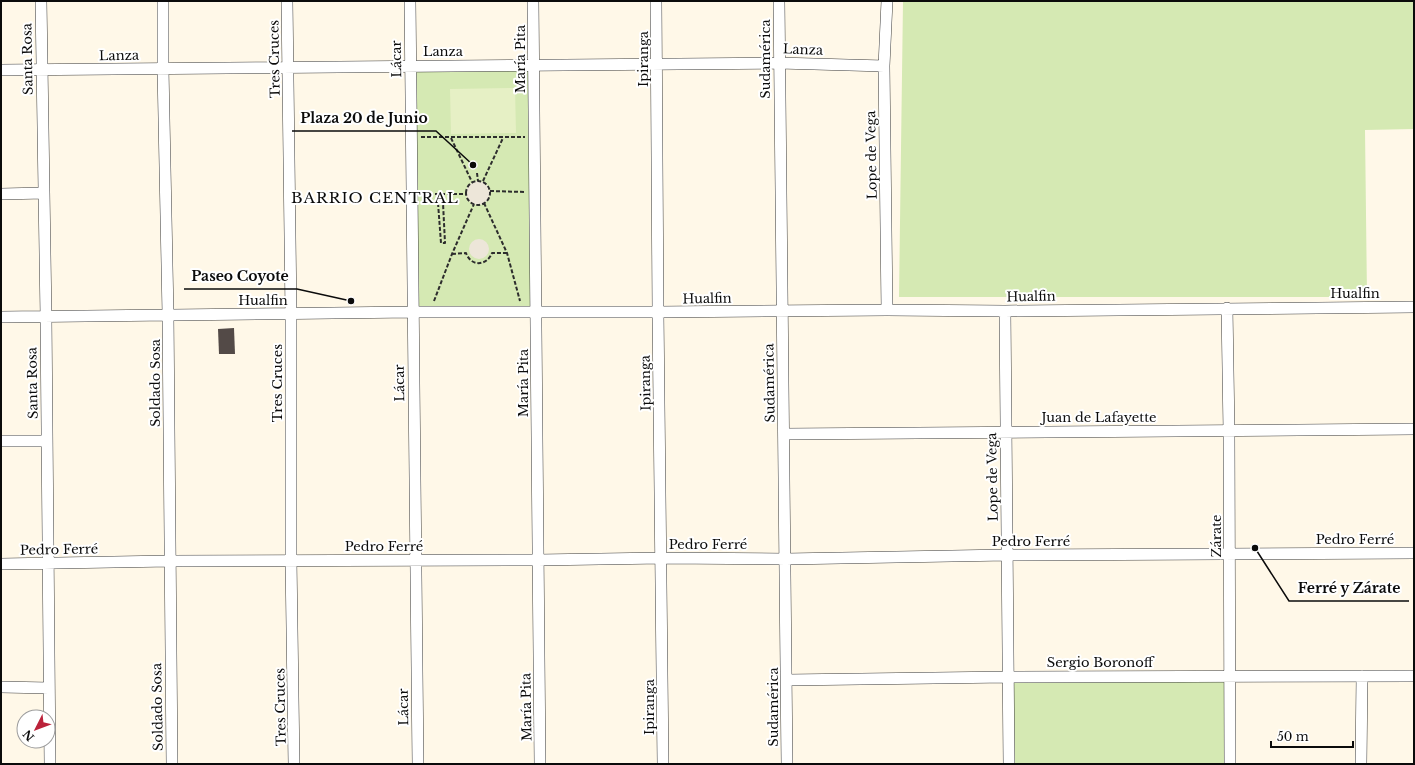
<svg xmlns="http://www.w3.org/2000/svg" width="1415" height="765" font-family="'Libre Baskerville',serif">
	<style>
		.green { fill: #d5e9b3 }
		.pitch { fill: #e6f0c5 }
		.plaza { fill: #ede6d9 }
		.building { fill: #534a47 }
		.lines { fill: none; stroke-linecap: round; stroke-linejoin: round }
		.minor-casing { stroke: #3e3e3e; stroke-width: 12 }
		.path { stroke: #2d2d2d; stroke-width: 2; stroke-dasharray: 4 2; stroke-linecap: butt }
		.minor { stroke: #fff; stroke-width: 11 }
		.labels { text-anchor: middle; stroke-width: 4; stroke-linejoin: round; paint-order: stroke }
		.street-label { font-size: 13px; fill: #0b0b0b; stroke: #fff }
		.quarter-label { font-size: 15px; letter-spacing: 1px; fill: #0b0b0b; stroke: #fff }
		.leader { fill: none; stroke: #0b0b0b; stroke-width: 1.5 }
		.callout-dot { fill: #0b0b0b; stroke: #fff; stroke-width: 1.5 }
		.callout-label { font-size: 14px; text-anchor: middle; font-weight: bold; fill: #0b0b0b; stroke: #fff; stroke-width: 4; stroke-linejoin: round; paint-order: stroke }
	</style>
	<rect width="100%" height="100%" fill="#fff8e8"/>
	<!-- green -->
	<path class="green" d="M903,1H1414V129L1365,130L1367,297H899Z
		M534,64L537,312H412L411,65Z
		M1231,676L1230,764H1009L1008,677Z"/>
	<!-- pitch -->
	<path class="pitch" d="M515,88L516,133L451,134L450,89Z"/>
	<!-- plaza -->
	<path class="plaza" d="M466 193a12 12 0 1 1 24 0a12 12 0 1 1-24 0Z
		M469 249a10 10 0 1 1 20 0a10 10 0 1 1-20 0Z"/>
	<!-- building -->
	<path class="building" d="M234,328L235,354H219L218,329Z"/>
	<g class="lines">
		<!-- minor casing -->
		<g class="minor-casing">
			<path id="minor" d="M41,1L46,317L50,764
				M163,1V69L168,314L172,764
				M287,1L291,314V560L294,764
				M410,1L418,764
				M533,1L540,764
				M656,1L658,312L663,764
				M779,1L787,764
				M1,70L779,63L884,66
				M1,194L44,193
				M1227,308L1229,431L1230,764
				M887,310L884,66L887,1
				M1005,311L1009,764
				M1,317L412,312H658L887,310L1005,311L1414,307
				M784,434L1414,429
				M1,441H47
				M1,564L170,561L538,560L662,558L786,559L1007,555L1414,553
				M787,680L1008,677L1414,676
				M1,687L49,688
				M1361,764L1362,676"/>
		</g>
		<!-- path -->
		<path class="path" d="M421,137H525
			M451,138L472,182
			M477,173L478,181
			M466 193a12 12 0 1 1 24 0a12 12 0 1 1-24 0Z
			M483,181L503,138
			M490,191L525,192
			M423,194H466
			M423,203H446
			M438,203L441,243H445L443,203
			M484,203L507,253L520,301
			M452,254L466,253C471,267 487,266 492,253H507
			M434,301L452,254L474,204"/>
		<!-- minor -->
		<use href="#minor" class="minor"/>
	</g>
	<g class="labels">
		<!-- street labels -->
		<g class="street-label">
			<text transform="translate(803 49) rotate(2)" y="5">Lanza</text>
			<text x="443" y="56">Lanza</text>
			<text transform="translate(119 55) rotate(-1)" y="5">Lanza</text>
			<text transform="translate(27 59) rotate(-91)" y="5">Santa Rosa</text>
			<text transform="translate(274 59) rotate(-91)" y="5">Tres Cruces</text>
			<text transform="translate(396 59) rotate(-91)" y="5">Lácar</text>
			<text transform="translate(520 59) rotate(-90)" y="5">María Pita</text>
			<text transform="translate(643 59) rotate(-90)" y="5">Ipiranga</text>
			<text transform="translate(765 59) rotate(-90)" y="5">Sudamérica</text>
			<text transform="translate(871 155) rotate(-91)" y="5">Lope de Vega</text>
			<text x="1355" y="298">Hualfin</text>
			<text transform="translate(1031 296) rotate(-1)" y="5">Hualfin</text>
			<text transform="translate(707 298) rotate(-1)" y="5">Hualfin</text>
			<text x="263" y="305">Hualfin</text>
			<text transform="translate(32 383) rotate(-91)" y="5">Santa Rosa</text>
			<text transform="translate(155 383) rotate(-90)" y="5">Soldado Sosa</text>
			<text transform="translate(277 383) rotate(-90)" y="5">Tres Cruces</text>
			<text transform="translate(399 383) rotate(-91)" y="5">Lácar</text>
			<text transform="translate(523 383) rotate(-90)" y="5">María Pita</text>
			<text transform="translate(645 383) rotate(-91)" y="5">Ipiranga</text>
			<text transform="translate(769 383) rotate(-91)" y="5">Sudamérica</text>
			<text x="1099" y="422">Juan de Lafayette</text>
			<text transform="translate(992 477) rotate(-91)" y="5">Lope de Vega</text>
			<text transform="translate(1216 536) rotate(-90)" y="5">Zárate</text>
			<text x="1355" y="544">Pedro Ferré</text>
			<text x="1031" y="546">Pedro Ferré</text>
			<text x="708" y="549">Pedro Ferré</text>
			<text x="384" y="551">Pedro Ferré</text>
			<text transform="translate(59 549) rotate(-1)" y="5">Pedro Ferré</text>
			<text x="1100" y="667">Sergio Boronoff</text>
			<text transform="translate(157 707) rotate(-91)" y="5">Soldado Sosa</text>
			<text transform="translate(280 707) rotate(-91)" y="5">Tres Cruces</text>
			<text transform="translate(403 707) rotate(-91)" y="5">Lácar</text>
			<text transform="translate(526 707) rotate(-91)" y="5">María Pita</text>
			<text transform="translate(649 707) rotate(-90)" y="5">Ipiranga</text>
			<text transform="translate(773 707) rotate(-90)" y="5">Sudamérica</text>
		</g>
		<!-- quarter labels -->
		<g class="quarter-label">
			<text x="375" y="203">BARRIO CENTRAL</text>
		</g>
	</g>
	<!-- callouts -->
	<path class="leader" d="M473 165L436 131H292M351 301L297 289H184M1255 548L1289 601H1409"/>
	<g class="callout-dot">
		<circle cx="473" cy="165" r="4"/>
		<circle cx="351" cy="301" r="4"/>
		<circle cx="1255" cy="548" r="4"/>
	</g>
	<g class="callout-label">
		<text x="364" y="123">Plaza 20 de Junio</text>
		<text x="240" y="281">Paseo Coyote</text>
		<text x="1349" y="593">Ferré y Zárate</text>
	</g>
	<!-- border -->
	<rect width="1415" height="765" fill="none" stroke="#0b0b0b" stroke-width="4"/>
	<!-- north arrow -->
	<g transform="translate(36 729) rotate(228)"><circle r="19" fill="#ffffff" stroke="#9d9d9d"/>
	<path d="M0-3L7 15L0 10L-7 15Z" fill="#bb223a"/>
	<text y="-6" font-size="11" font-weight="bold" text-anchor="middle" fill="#0b0b0b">N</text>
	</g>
	<!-- scale -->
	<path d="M1271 741v6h82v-6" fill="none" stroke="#0b0b0b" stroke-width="2"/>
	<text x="1277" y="741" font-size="12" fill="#0b0b0b" stroke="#ffffff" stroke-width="3" paint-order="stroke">50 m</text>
</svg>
